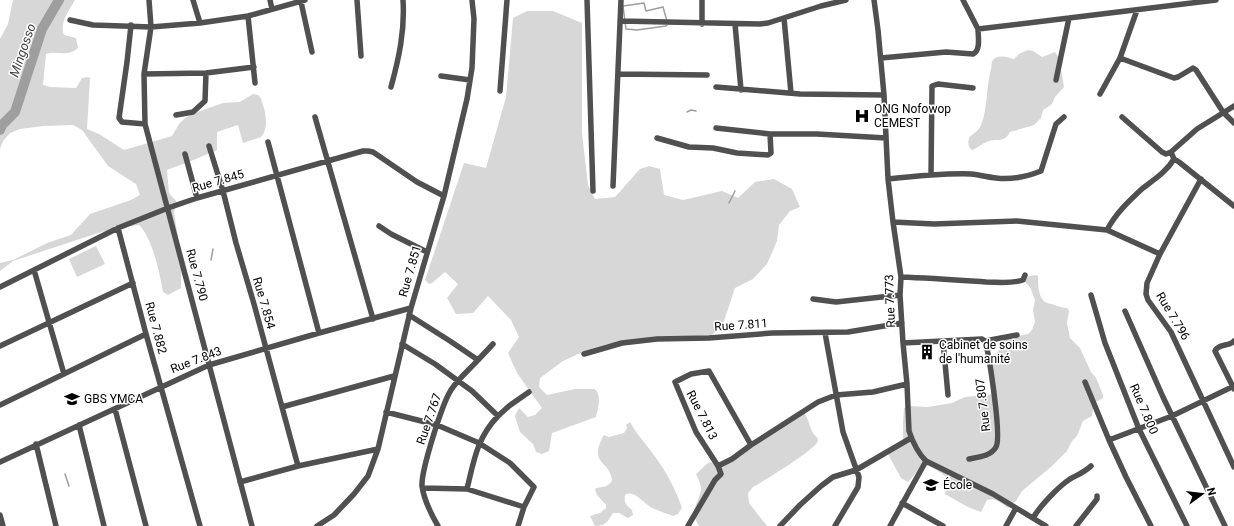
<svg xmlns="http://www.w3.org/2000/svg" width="1234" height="526" font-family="Roboto,sans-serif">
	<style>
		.green { fill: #d7d7d7 }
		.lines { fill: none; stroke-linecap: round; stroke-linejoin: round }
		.stream { stroke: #9e9e9e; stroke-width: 1.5 }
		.river { stroke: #9e9e9e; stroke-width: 10 }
		.street { stroke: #505050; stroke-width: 5.5 }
		.labels { text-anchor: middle; stroke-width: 3; stroke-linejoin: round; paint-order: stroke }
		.poi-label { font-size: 12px; fill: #000; stroke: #fff; text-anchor: start }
		.street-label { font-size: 12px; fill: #000; stroke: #fff }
		.water-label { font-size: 13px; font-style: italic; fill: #3f3f3f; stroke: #fff }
	</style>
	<rect width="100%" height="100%" fill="#fff"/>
	<!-- green -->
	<path class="green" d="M13,0H75C69,10 59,24 64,35L76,38L78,48C67,58 56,50 46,54L43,85L51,87L76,88L82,78L88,77L90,78L87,129L99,134L124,150L172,136L179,124L185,118L192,114L223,103L240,102L253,94L258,95L260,97C265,108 270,127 261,137L243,143L238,125L217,132V150L196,159L167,170L169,193L177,202L174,212L181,257V288L168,295L163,292C160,274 152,237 139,225L118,228L98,233L13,261L0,271V263L13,260L47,243L71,235L90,214L131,200L140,195L136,184L108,166L82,130L73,125L43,126L20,129L10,133L3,141L0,149V39L8,24Z
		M527,11H553L582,23V133L588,185L595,199L615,197L640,169L649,166L660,169L664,195L683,200L722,191L738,198L755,182L774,179L792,189L800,207L790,211L779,225L777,241L767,264L753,279L735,288L722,327L709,337L666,338L607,344L587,350L563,361L540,378L539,387L547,395L575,389H595C602,397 598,407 596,417L552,433L549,451L542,454L536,452L533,444L520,432L515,416L519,408L528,417L535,415L542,408L517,373L508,353L519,337L511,320L488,296L473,313L456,314L447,298L458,284L445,272L432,283L429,284L425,280L464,163L486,168L506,97L513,18Z
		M1028,50L1033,51L1042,57L1055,52L1059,58L1064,87L1055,97L1052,104L1043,110L1041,118L1034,125L1010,132C1003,145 996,137 987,142C981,144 978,148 972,150C968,147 968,143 969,138C973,133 979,131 981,125C988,107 986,87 991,69C992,66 991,62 993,60C998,54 1007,57 1014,59L1019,54Z
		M96,246L105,264L77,277L69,259Z
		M1036,275L1038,276C1038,284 1038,297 1045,302C1049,304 1053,304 1057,306C1061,307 1062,308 1067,308L1069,311L1067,323L1070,338L1080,348L1091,372L1096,378L1103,395V398L1094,403L1092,416L1083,421L1077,436L1072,441L1067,451L1052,466L1022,491L1016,501L1008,508C1001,503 995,497 987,500L981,512L968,507L945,494L946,489L949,485V479C941,473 931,465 921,465L915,474L908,482L901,478L888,454L903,445V423L904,408L909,406L928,407L952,403L965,397L995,394L992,375L993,356L1004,346L1002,341L1004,339L1028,334L1032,330L1035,322L1033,310L1035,300L1030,287L1024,281L1025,277Z
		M804,413C809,419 809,426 813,433C814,435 818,437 818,440C819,448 763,481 753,487L748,493L749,503L767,526H699C688,508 699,505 701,489C701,484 698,479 696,474L708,463L710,462L715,464L731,459Z
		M630,422C637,435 647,445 656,458C667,473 676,490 682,508L678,514L673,516C666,513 658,511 652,508C644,504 634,489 625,495C624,503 626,505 632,510L633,515L628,518L619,513H613C608,521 606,526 595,526L590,516L600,513L606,508V505L597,495L595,490L596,488C603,487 608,487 612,481C611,460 587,465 604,435L609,437L624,433L627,428L626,425Z"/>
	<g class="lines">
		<!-- stream -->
		<path class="stream" d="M623,6L644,3L646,11L663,7L667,21
			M623,6L626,29L637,30L666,26L667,25
			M687,112L691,110L696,111
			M729,203L735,191
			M211,260L213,249
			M65,474L69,486"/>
		<!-- river -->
		<path class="river" d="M0,130L2,125L15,112L42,29L59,0"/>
		<!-- street -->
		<path class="street" d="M149,0L151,27L144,74L145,124L252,526
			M193,0L200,23
			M270,0L272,9
			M357,0L361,56
			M587,0L593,191
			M702,0V24
			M874,0L878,30L884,95L888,179L893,222L901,277L900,295L903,343L907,384L909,431C913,443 917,452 926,461L993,494L1046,526
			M963,0L978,29L1069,18L1056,80
			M301,2L312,52
			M1137,10L1120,58L1174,78L1178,77L1193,68L1196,70L1223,112L1234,123
			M248,16L255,83
			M784,18L791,93
			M1069,18L1216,0
			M70,20L93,25L151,27L200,23L248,16L305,0
			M620,21L760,24L768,23L821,6L846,0
			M735,24L741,90
			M131,25L127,62L119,118L122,122L145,124
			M881,58L946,52L973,54C981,50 978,37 978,29
			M144,74L206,73L254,67
			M618,74L707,75
			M441,76L470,80
			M391,87C399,58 405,30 403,0
			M716,87L800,94L884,95
			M500,91L507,0
			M1100,94L1120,58
			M176,115L193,112L205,101L206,73
			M315,117L373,319
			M1122,117L1162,152L1166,154L1171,152L1174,159L1179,162L1234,206
			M716,128L770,134H817L886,138
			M657,138L689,147L713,148L737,153L768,155L771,153L770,134
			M268,142L319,333
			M209,146L223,191L236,243L254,304L298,466
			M1171,152L1197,129L1234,106
			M185,154L197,198
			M931,175L932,86L938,84L973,88
			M888,179C916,176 944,173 971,174C980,175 988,177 996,178C1011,180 1026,177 1041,171L1056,124L1064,117
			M1201,179L1160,254L1147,283L1146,294L1148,300L1171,332L1234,467
			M613,186L621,0
			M893,222L934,224L1017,221L1107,230
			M379,226L391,234L427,252
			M118,228L146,334L200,526
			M1160,254L1107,230C1116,213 1129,201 1143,188C1155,179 1167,171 1174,159
			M34,270L64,374
			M901,277C929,278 957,280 986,282C998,282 1011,284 1023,280L1025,275
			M0,287L118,228L168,208L197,198L363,151H368L373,152L417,182L444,196
			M1091,295L1105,343L1139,429L1187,526
			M813,299L836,302L900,295
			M1125,311L1163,397L1225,526
			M409,315L450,341L478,360C469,370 458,379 451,390C442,404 421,471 422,486C424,500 431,514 438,526
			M825,333L843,432L859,477L858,487L835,526
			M943,341L948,395
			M985,341L1017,335
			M903,343L982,339L985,341C989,354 1002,437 996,447C991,456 979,457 969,459
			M402,344L435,364L472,391L498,416C477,438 474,460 467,489
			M0,346L133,283
			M584,354L622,343L657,339L709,338L772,333L848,332L902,323
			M478,360L493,344
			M1085,382L1109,440
			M1234,389L1215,351C1219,343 1229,347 1234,341
			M0,405L146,334
			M282,407L394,376
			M115,409L146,526
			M386,412L437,425L479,443L510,463L534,487L524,507L518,526
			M498,416L509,406L529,392
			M79,425L104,526
			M36,444L56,526
			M751,445L732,459L718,466L696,432L675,382L691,374L709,371L751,445L818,402L836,395L873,392L907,384
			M0,462L209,365L319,333L411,308
			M240,482L298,466L378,449
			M423,488L467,489L524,507
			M902,503L943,526
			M0,515L3,526
			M1033,518C1040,506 1058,487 1070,479C1077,475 1085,472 1091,466
			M317,526L334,515L354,494L368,476L378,449L411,308L444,196L467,99L472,68L474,19L472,0
			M688,526L715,480L721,474L718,466
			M780,526L800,505L821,486L833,477L856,470L911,438
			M890,526L926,461
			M1006,526L1016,508
			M1076,526L1097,499V496
			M1151,526L1126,477L1109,440L1172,416L1234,386"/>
	</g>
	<!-- icons -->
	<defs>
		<g id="hospital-bare" transform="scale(1.2)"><path d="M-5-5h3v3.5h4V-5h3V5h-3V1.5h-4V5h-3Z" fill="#000" stroke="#fff" stroke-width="2.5" paint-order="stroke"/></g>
		<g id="building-bare" transform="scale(1.2)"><path d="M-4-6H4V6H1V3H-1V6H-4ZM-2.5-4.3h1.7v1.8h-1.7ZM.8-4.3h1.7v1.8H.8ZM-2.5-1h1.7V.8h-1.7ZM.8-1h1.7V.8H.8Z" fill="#000" stroke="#fff" stroke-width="2.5" paint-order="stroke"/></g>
		<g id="school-bare" transform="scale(1.2)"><path d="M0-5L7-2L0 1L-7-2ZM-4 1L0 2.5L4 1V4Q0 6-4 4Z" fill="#000" stroke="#fff" stroke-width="2.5" paint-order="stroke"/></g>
	</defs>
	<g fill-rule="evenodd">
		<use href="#hospital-bare" x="862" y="116"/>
		<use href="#building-bare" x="927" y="352"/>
		<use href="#school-bare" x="72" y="399"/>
		<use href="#school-bare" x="931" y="485"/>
	</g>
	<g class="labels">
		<!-- poi labels -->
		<g class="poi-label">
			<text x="874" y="113">ONG Nofowop<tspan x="874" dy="14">CEMEST</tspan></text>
			<text x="939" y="349">Cabinet de soins<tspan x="939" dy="14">de l'humanité</tspan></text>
			<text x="84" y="403">GBS YMCA</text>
			<text x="943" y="489">École</text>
		</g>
		<!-- street labels -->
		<g class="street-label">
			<text transform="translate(218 181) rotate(-16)" y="4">Rue 7.845</text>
			<text transform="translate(410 271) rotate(-74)" y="4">Rue 7.851</text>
			<text transform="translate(197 275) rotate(75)" y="4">Rue 7.790</text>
			<text transform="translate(890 301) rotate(-92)" y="4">Rue 7.773</text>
			<text transform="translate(264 303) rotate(74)" y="4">Rue 7.854</text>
			<text transform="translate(1173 316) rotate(59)" y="4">Rue 7.796</text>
			<text transform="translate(741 325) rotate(-4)" y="4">Rue 7.811</text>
			<text transform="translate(156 328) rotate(75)" y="4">Rue 7.882</text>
			<text transform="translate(196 360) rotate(-21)" y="4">Rue 7.843</text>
			<text transform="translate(983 405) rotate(-97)" y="4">Rue 7.807</text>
			<text transform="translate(1144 409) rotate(67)" y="4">Rue 7.800</text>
			<text transform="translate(702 415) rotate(63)" y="4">Rue 7.813</text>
			<text transform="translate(429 419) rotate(-71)" y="4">Rue 7.767</text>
		</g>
		<!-- water labels -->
		<g class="water-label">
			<text transform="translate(22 50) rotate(-71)" y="5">Mingosso</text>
		</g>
	</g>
	<!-- north arrow -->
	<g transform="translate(1202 494) rotate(75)" stroke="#ffffff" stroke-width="3" paint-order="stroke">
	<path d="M0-3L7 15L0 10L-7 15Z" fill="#000000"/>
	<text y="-6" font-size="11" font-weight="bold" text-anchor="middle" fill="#000000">N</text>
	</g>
</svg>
